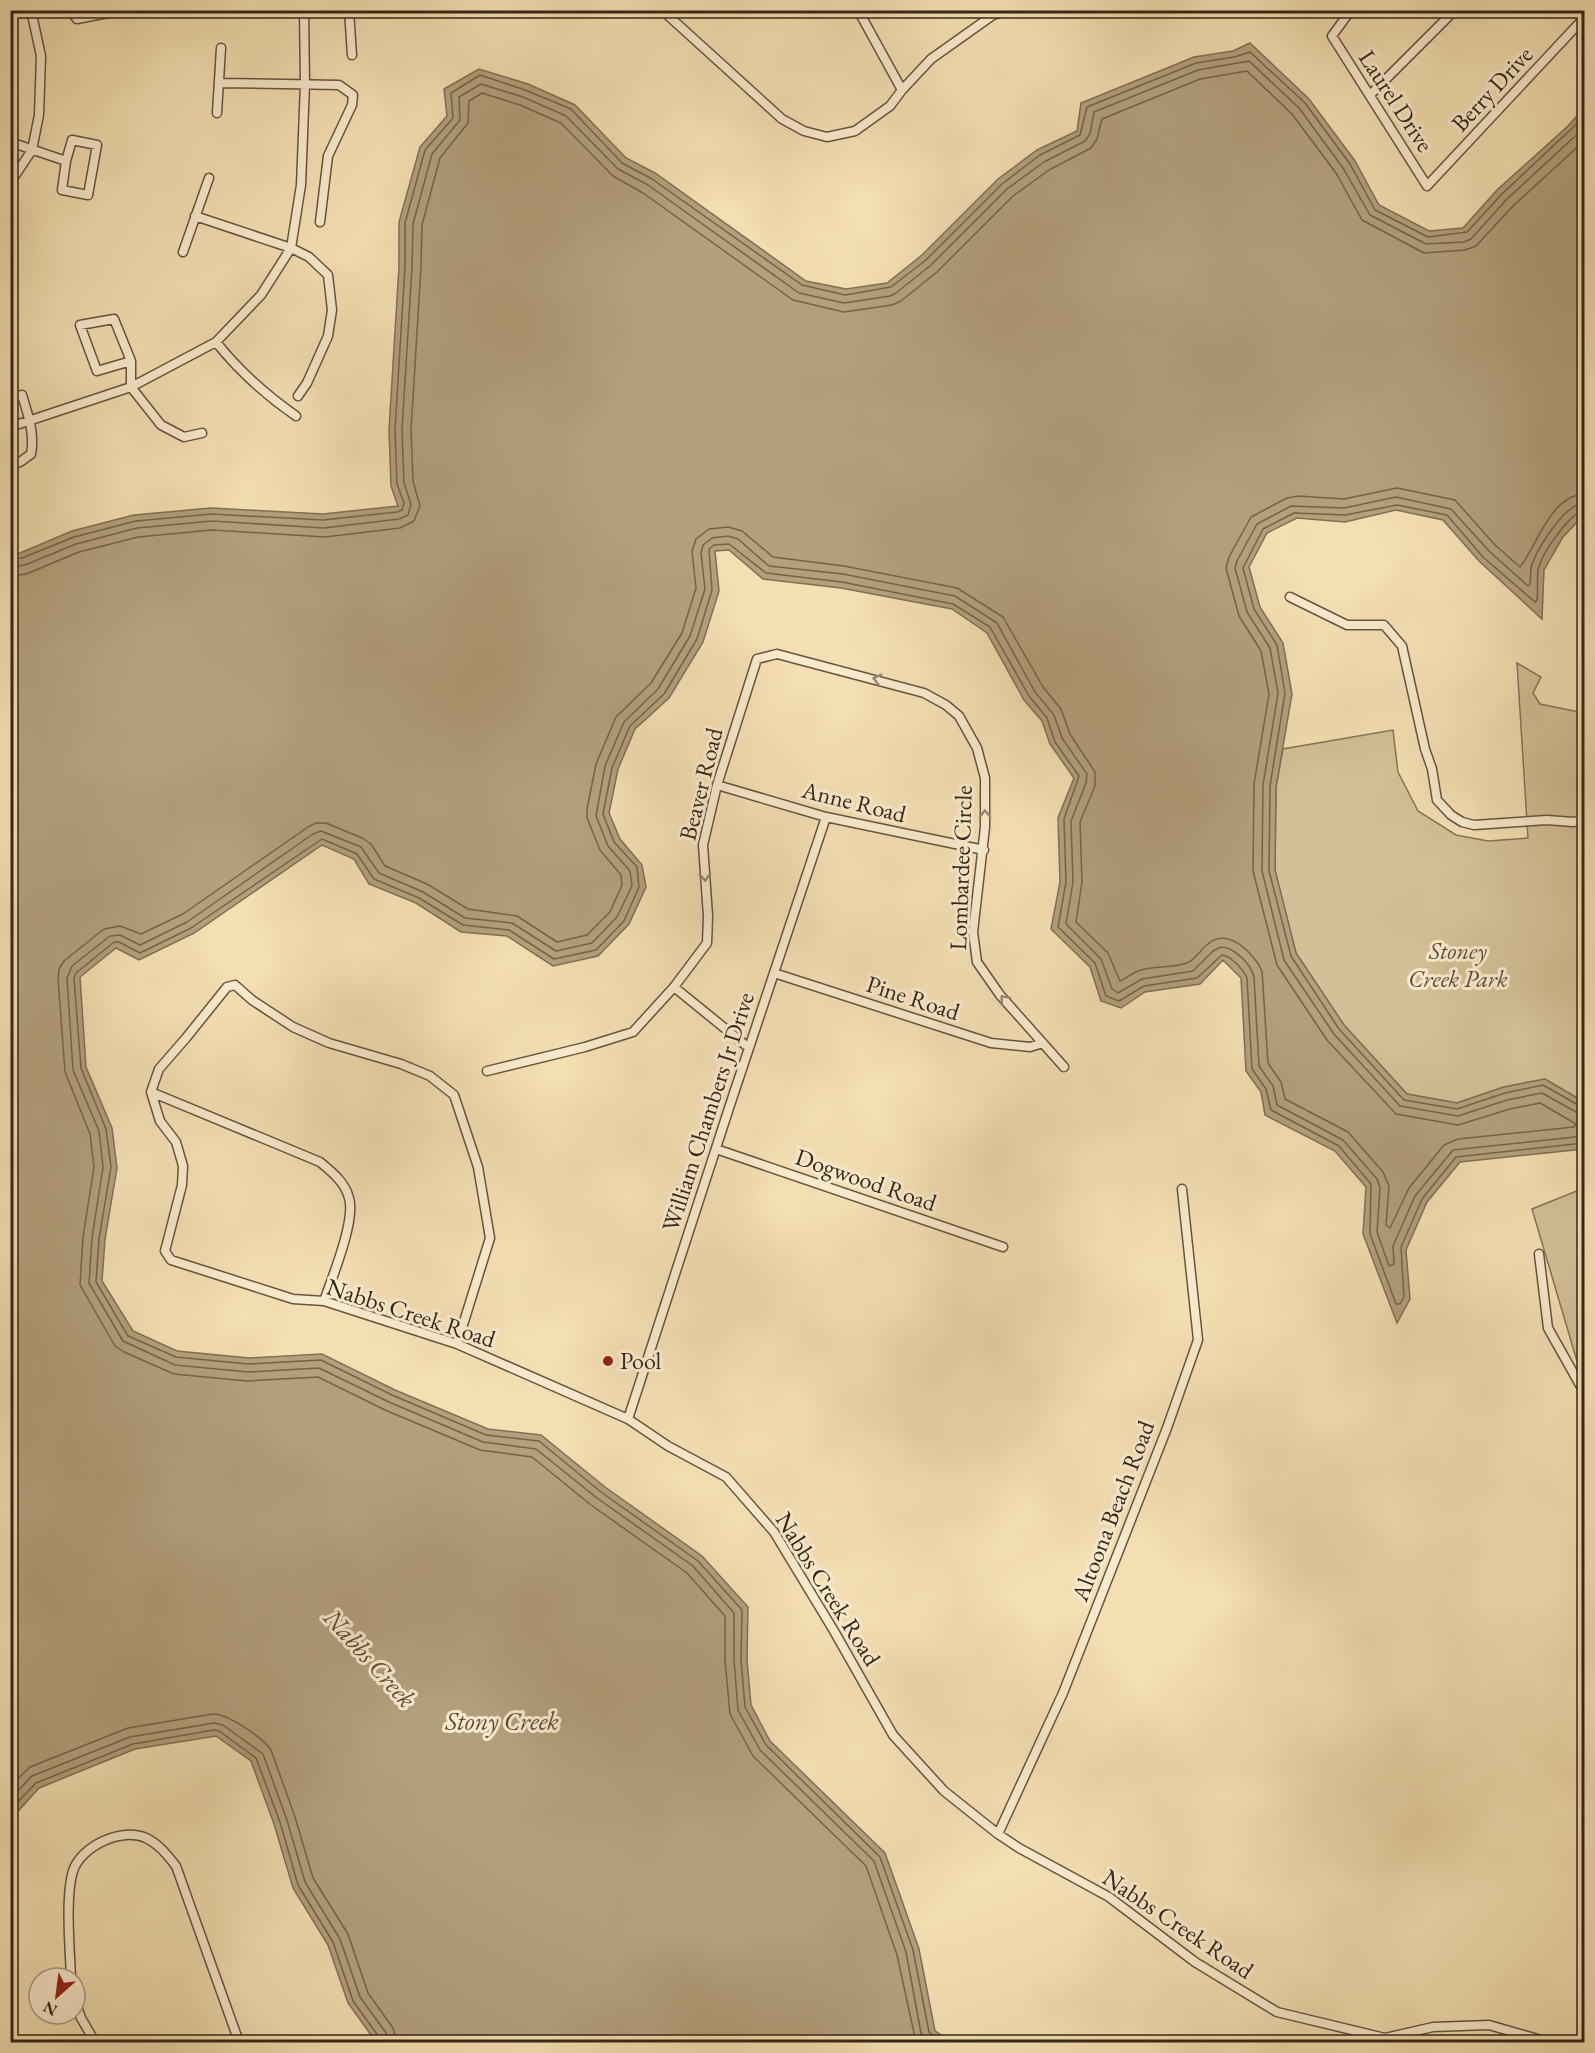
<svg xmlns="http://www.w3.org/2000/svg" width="1595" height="2053" font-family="'EB Garamond',serif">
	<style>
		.green { fill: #d4c098; stroke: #857358; stroke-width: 1.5 }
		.water { fill: #b3a07d; stroke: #816f54; stroke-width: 1.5 }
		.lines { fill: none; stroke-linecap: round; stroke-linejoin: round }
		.shore { stroke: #74634a; stroke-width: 1.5 }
		.minor-casing { stroke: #66543e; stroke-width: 11 }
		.minor { stroke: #f8eacd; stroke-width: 8 }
		.oneway { stroke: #978872 }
		.poi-dot { fill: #8f2418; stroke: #f8eacd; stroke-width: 2 }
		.labels { text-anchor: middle; stroke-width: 6; stroke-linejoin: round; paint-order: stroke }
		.street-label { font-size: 24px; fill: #362617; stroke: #f8eacd }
		.park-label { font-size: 24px; font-style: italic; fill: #5e4c37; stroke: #f8eacd }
		.poi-label { font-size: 24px; fill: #362617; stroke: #f8eacd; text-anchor: start }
		.water-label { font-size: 26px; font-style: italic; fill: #5c4b36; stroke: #f8eacd }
	</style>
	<rect width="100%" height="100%" fill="#f4dfb2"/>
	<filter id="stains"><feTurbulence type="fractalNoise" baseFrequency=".00333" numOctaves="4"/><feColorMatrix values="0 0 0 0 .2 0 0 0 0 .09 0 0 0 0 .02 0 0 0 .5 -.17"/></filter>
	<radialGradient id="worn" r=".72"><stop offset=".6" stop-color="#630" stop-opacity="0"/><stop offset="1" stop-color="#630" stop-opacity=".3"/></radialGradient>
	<!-- green -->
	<path class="green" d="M1517,663L1541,677L1533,693L1540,704L1584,713V1102L1545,1079L1504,1087L1457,1103L1407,1094L1344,1025L1296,953L1275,871L1276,787L1283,749L1393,730L1398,772L1418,811L1456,835L1488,841L1528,838Z
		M1584,1188V1385L1532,1209Z"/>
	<!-- water -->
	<path class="water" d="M1250,43L1309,99L1355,161L1379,205L1429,231L1463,228L1497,190L1568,126L1584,108V515L1563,537L1544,570L1542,619L1479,561L1443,520L1396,510L1345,522L1297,518L1267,533L1249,567L1260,607L1283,643L1292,694L1276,787L1275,870L1296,953L1344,1025L1407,1094L1457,1103L1504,1087L1545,1079L1584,1102V1149L1460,1162L1427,1202L1406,1250L1410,1299L1397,1323L1363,1234L1366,1187L1335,1151L1265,1115L1261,1092L1246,1071L1241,978L1223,960L1200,984L1145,992L1121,1008L1101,1001L1090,967L1051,929L1060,882L1058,818L1074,778L1050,744L1042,721L1024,700L987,633L952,609L841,588L763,579L729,550L715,551L719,591L703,642L669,698L635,729L618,769L609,813L620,839L642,865L646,887L629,924L598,956L553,966L507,936L461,932L416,903L369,884L354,859L322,845L194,933L139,960L116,948L80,977L86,1067L112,1128L117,1168L105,1239L102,1281L133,1331L177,1351L249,1358L322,1354L395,1390L488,1429L541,1435L605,1487L702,1556L748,1607L747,1660L751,1705L770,1741L885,1853L919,1949L935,2031L952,2042H376L348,2003L328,1945L293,1888L274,1824L251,1761L216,1736L135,1749L39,1788L11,1819V554L20,553L72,531L134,515L211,508L323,514L398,506L391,486L389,430L399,266V222L420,147L447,116L444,89L479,69L528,84L575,105L626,158L655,173L806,281L846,289L887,283L922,255L998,179L1037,150L1077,131L1081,103L1194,57L1233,51Z"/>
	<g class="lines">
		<!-- shore -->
		<path class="shore" d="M1584,503C1564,505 1539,546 1532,564C1530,570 1531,577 1530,584L1528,586L1489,551L1451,509L1396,497L1344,508L1291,506L1257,524L1237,561L1235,568L1247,612L1270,648L1278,693L1263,785L1262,871L1284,960L1334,1034L1400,1106L1458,1116L1507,1100L1542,1093L1576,1112L1584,1114
			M1584,511C1569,513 1541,555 1538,570C1537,580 1538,590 1537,600L1535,602L1483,557L1447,515L1397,505L1345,515L1294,513L1263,529L1243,568L1254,609L1277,645L1285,693L1270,786L1269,871L1291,956L1339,1029L1404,1100L1457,1109L1505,1093L1543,1085L1580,1106H1584
			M10,559L22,558L74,537L136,521L212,514L323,520L397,512L402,510L404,503L397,484L395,430L405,266V223L425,150L453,118L451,93L480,75L525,90L571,109L622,163L652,179L802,285L845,295L891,287L926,260L1002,184L1040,155L1080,135L1087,107L1196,63L1234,57L1250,52L1305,103L1350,164L1375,210L1428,237L1467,232L1502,194L1584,117
			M10,567L25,565L76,544L137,528L212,521L324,528L399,519L408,515L411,504L404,483L402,430L412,267L413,224L432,154L460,120L459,97L481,84L523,97L566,116L618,169L648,185L799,293L844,303L890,296L896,293L931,265L1007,189L1044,162L1085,141L1090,134L1094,112L1198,70L1249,61L1299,108L1343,168L1370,215L1426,244L1464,242L1471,239L1507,199L1584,128
			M10,576L26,574L79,552L138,537L212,530L325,537L400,528L414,521L420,506L413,481L411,430L421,267L422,225L440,158L468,123L469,101L482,93L520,105L561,123L613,176L643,193L793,300L844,312L892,305L901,301L937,272L1013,196L1049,170L1091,148L1097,139L1102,119L1200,79L1247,71L1292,114L1336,173L1362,220L1424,253L1465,250L1476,246L1513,206L1584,141
			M10,1786L30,1767L128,1728L213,1714C228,1714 262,1737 271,1750L295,1817L313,1878L348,1934L368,1993L393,2028L397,2042
			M10,1799L32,1776L130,1737L214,1723L223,1725L263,1754L287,1820L305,1882L340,1939L360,1997L386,2033L388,2042
			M10,1810L36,1783L133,1744L214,1730L219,1731L256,1758L280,1822L298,1885L333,1942L353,2001L379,2037L380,2042
			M916,2042L897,1955L866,1866L753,1756L730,1714L725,1661V1616L687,1573L591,1505L532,1457L480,1450L385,1410L318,1377L247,1381L174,1374L124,1352L115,1346L80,1285L83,1237L94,1167L90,1134L65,1072L58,979L59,969L64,961L104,929L120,926L141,934L183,914L308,827L316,823H326L362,838L371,844L385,866L427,884L468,909L517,916L557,942L587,935L610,912L622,885L621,875L600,850L587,818V809L596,764L616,717L651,683L682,633L696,588L692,551L696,539L709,529L728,527L742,531L773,557L844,566L957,588L1003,617L1043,687L1061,709L1070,734L1095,772V786L1080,822L1082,882L1076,922L1108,953L1120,981C1127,978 1133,972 1141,970C1156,966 1173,968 1187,963C1195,960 1201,949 1208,944C1228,927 1254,953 1262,971L1268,1063L1281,1082L1285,1099L1348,1132L1383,1172L1389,1186L1386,1225L1390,1228L1409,1188L1444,1145L1458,1139L1574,1127L1576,1124L1540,1103L1510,1109L1458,1125L1396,1114L1327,1040L1277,965L1253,871L1254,784L1269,694L1261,651L1239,616L1226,568L1229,557L1251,517L1287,498L1298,496L1344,499L1397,488L1455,500L1495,545L1520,567C1537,546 1550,496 1584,494
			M928,2042L921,2033L906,1952L874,1861L760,1750L738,1710L734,1660V1613L693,1566L597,1498L536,1449L483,1442L389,1402L319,1368L248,1372L175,1365L123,1341L89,1283L92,1238L103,1167L99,1131L73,1070L67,978L72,966L110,936L120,935L140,945L187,922L313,834L321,831L361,847L379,873L423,892L465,918L512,923L556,951L592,943L617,917L632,886L630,871L608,846L596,816L605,766L624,722L658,689L690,636L705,589L701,553L703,545L712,538L728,536L738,539L769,566L843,574L955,596L997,623L1035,692L1054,715L1062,738L1087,774L1086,783L1071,821L1073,882L1066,924L1101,959L1112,989L1118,993L1142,979L1193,971L1213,951L1221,947C1234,947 1251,964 1254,977L1259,1066L1273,1086L1277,1105L1343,1140L1377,1179L1380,1188L1377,1232L1389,1266L1394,1264L1393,1246L1415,1196L1453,1150L1584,1136
			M941,2042L929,2032L913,1950L880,1857L766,1745L745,1707L741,1660L742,1610L698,1561L601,1492L539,1441L486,1435L392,1395L321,1360L248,1364L176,1357L128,1336L96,1282L99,1239L111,1167L106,1129L81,1068L74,978L76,973L114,942H119L140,953L191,928L322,839L357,854L374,879L419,898L463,925L509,930L554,959L596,950L624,921L639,887L637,867L614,842L603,814L612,768L630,726L664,694L697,639L712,590L709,549L714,545L729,544L766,573L842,582L953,604L990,627L1029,696L1047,718L1055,742L1079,776L1064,819L1066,882L1058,927L1095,963L1106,996L1119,1001L1144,986L1197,978L1222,955C1231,956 1243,969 1247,978L1252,1069L1266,1089L1271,1110L1339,1146L1371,1184L1370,1234L1396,1304H1400L1404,1297L1401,1247L1422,1199L1456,1157L1584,1143"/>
		<!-- minor casing -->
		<g class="minor-casing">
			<path id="minor" d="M70,10L77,19L123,10
				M349,10L352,55
				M662,10L782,119L804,131L827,137L855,131L890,106L902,90L931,59L993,15L1007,10
				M858,10L902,90
				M1351,10L1332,36L1427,186L1584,18
				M32,14L41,10
				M304,14L325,10
				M219,83L339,85L353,95L352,105L328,156L320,222
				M1370,95L1455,10
				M217,113L221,48
				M10,142L66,161L72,140L97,145L88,195L62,190L66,161
				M10,183L32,150L39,115L41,56L31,10
				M195,216L291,248L309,257L328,275L332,310L328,336L307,383L298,396
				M183,252L209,178
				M216,342C239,371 266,395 296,416
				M131,361L97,371L80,325L114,319L131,361V387L161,425L184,437L202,433
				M10,398L22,395C28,415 35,434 31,454L20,462L10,465
				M10,427L131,387L216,342L261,295L291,248L301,185L305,84L304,10
				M1290,597L1347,625H1384L1402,646L1425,749L1432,769L1437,800L1451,815L1462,822L1474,825L1547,820L1573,822L1584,820
				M717,785L826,817L984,850
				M774,973L991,1043L1030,1047L1043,1043
				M674,987L749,1048
				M487,1071L585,1047L633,1032L674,987L707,943L708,916L703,845L717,785L757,659L777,654L924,693L946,705L959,716L977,748L985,778V827L973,932L977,962L1000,995L1064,1067
				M151,1092L320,1162C332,1172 345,1182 349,1198C356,1220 332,1278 324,1301
				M716,1149L1003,1247
				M1539,1254L1548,1328L1584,1392
				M457,1344L490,1238L478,1167L454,1095L430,1076L401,1064L329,1043L293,1027L252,1000L235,985L227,987L186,1038L159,1069L151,1092L160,1121L176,1142L183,1166L182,1185L165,1251L171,1260L293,1299L324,1301L457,1344L628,1419L668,1446L726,1477L774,1532L834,1631L893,1735L944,1791L998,1834L1019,1848L1109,1897L1195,1962L1277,2012L1385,2038L1433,2027L1489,2025L1548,2042
				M628,1419L730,1105L826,817
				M998,1834L1063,1693L1167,1428L1198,1340L1182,1189
				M71,1978C70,1950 65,1897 73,1871C81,1846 122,1827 146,1838C159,1844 167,1855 176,1866L239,2042
				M75,2000L81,2018L95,2042"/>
		</g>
		<!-- minor -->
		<use href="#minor" class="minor"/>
	</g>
	<!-- one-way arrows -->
	<defs><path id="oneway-chevron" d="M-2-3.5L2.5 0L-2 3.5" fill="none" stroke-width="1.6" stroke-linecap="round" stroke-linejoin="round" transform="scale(1.5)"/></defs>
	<g class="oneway">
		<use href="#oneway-chevron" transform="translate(877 679) rotate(-165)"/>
		<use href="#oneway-chevron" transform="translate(985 814) rotate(-91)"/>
		<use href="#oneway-chevron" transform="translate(705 877) rotate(86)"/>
		<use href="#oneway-chevron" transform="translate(1004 999) rotate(-130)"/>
	</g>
	<!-- markers -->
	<circle class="poi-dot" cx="608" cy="1361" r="6"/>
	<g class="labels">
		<!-- street labels -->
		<g class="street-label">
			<text transform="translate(1492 89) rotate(-47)" y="8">Berry Drive</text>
			<text transform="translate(1396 101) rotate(57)" y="8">Laurel Drive</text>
			<text transform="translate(701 784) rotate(-76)" y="8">Beaver Road</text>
			<text transform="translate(854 802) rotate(14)" y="8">Anne Road</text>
			<text transform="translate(961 868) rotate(-88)" y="8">Lombardee Circle</text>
			<text transform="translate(913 998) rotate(18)" y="8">Pine Road</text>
			<text transform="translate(708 1112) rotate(-72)" y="8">William Chambers Jr Drive</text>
			<text transform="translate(866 1180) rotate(19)" y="8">Dogwood Road</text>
			<text transform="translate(411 1313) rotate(18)" y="8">Nabbs Creek Road</text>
			<text transform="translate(1113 1511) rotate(-69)" y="8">Altoona Beach Road</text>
			<text transform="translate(828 1589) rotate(58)" y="8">Nabbs Creek Road</text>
			<text transform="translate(1178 1924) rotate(34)" y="8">Nabbs Creek Road</text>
		</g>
		<!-- park labels -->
		<g class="park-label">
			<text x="1458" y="959">Stoney<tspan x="1458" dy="28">Creek Park</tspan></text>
		</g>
		<!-- poi labels -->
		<g class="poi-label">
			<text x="620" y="1369">Pool</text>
		</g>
		<!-- water labels -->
		<g class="water-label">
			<text transform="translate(370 1658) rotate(48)" y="9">Nabbs Creek</text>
			<text x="502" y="1730">Stony Creek</text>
		</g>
	</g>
	<!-- margin -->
	<rect width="1595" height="2053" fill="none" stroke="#f4dfb2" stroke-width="36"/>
	<rect x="12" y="12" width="1571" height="2029" fill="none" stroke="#362617" stroke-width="3"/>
	<rect x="18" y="18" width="1559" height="2017" fill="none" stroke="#362617" stroke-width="1.5"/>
	<!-- north arrow -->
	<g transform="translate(57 1996) rotate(208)"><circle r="28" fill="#f8eacd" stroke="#aa9c84" stroke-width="1.5"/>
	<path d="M0-4.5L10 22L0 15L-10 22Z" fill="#8f2418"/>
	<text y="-9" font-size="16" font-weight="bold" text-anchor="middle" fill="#362617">N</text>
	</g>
	<rect width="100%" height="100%" filter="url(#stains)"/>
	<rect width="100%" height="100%" fill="url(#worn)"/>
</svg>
